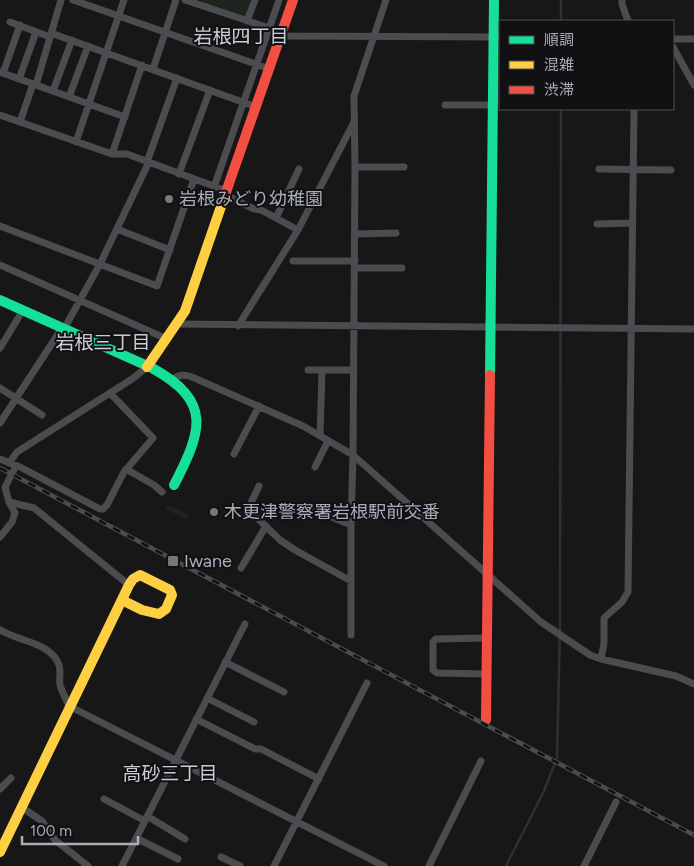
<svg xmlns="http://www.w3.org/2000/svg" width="694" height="866" font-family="Figtree,'Noto Sans JP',sans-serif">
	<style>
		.green { fill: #1d241e }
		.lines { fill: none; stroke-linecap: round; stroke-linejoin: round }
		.stream { stroke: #2a3239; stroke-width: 2.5 }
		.street { stroke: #4b4c50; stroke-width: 7 }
		.fast { stroke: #16e098; stroke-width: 10 }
		.slow { stroke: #ffcf43; stroke-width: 10 }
		.jam { stroke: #f24e42; stroke-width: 10 }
		.rail-casing { stroke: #4b4c4f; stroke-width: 4.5 }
		.rail { stroke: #111113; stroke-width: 2.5; stroke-dasharray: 8; stroke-linecap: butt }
		.poi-dot { fill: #757880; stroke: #111113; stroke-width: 2 }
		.labels { text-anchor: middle; stroke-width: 4; stroke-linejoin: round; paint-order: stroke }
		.poi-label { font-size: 18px; fill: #a8adb8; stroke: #111113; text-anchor: start }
		.neighbourhood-label { font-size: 19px; fill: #c9ccd4; stroke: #111113 }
	</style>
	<rect width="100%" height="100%" fill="#171717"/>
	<!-- green -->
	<path class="green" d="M201,0H254L247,20L200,4Z
		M168,505L188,514L189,517L187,519L167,510L166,507Z"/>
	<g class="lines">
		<!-- stream -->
		<path class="stream" d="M561,21V0
			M506,866L544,791L557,758L560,625L561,109"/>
		<!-- street -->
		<path class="street" d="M73,0L270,69
			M185,0L269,28
			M622,0V4L628,21
			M247,21L255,0
			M10,22L50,37
			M51,33L256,107
			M281,34L287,36L500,37
			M673,39H694
			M673,47L694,85
			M153,69L176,0
			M0,72L125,117
			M3,73L20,25
			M19,79L36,32
			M36,85L61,0
			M53,91L72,40
			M69,97L88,46
			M445,105H493
			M0,115L112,154H127L227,191
			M20,122L33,84
			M76,142L124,0
			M112,154L142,65
			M147,162L177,78
			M355,167H404
			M599,169L671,170
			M179,174L210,90
			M214,187L279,0
			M225,195L254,209L261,210L298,230
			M276,218L299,169
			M597,224L633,223
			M0,226L157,286L194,179
			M117,229L170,250
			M355,234L396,233
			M293,261H355
			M0,265L167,339
			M355,268H402
			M177,324L694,329
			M238,326L298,230L354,122
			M64,329L100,264L149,162
			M0,348L23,310
			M308,370H354
			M171,380C178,375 183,374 192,377L303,426L353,455L541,622L590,655L601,659L676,676L694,684
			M0,388L42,415
			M0,423L62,328
			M320,436L322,371
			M234,454L259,406
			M0,459L20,467L100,509H103L107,505L124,472L153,438L110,393
			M9,463L17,452L132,379L147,367
			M315,467L328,441
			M126,469L154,485L162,492
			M259,486L248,509L280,540L295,550L351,581
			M9,502L5,487L16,466
			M305,506L351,525
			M0,537L12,522L15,513L9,502L34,508L129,585
			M241,568L266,526
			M0,630C17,641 51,642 59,665C61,671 59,678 60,685C62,692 66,699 69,706L384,866
			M351,635V525L353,455L355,167L354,96L386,0
			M601,659L604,643V618L622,602L628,592L634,109
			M225,662L284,692
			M487,674L437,673L433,670V642L436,639L488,638
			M207,698L254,722
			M196,719L255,749H261L319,779
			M0,789L11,778
			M104,799L145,821
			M21,807L42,821L55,840L88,866
			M147,816L185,839
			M136,838L178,859
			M221,857L240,866
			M122,866L245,624
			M274,866L367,683
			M429,866L481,761
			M584,866L616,802"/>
		<!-- fast -->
		<path class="fast" d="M0,300L152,368C214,402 201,432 174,485
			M490,375L494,0"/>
		<!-- slow -->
		<path class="slow" d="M147,367L185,311L226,192
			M0,852L129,585L133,579L140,575L170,590L172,595L166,609L159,614L142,610L122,600"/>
		<!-- jam -->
		<path class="jam" d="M226,192L293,0
			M486,720L490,375"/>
		<!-- rail casing -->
		<g class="rail-casing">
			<path id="rail" d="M0,468L694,835"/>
		</g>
		<!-- rail -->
		<use href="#rail" class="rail"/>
	</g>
	<!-- markers -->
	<g class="poi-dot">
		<circle cx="169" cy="199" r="5"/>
		<circle cx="214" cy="512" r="5"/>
		<rect x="167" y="555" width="12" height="12" rx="2.5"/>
	</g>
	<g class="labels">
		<!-- poi labels -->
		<g class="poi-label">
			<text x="179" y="205">岩根みどり幼稚園</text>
			<text x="224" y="518">木更津警察署岩根駅前交番</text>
			<text x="184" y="567">Iwane</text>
		</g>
		<!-- neighbourhood labels -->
		<g class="neighbourhood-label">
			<text x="241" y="43">岩根四丁目</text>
			<text x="103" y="349">岩根三丁目</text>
			<text x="170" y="780">高砂三丁目</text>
		</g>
	</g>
	<!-- legend -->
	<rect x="499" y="20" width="175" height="90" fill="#111113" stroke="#4d4f55"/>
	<rect x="509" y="36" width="25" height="8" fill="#16e098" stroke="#4d4f55"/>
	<text x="544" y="45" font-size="15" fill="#a8adb8">順調</text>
	<rect x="509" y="61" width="25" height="8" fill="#ffcf43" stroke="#4d4f55"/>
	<text x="544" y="70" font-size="15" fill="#a8adb8">混雑</text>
	<rect x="509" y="86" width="25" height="8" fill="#f24e42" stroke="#4d4f55"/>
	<text x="544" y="95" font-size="15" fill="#a8adb8">渋滞</text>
	<!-- scale -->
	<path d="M22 836v8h116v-8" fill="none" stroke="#a8adb8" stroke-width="2.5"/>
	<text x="30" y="836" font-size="15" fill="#a8adb8" stroke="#111113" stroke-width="4" paint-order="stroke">100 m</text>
</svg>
